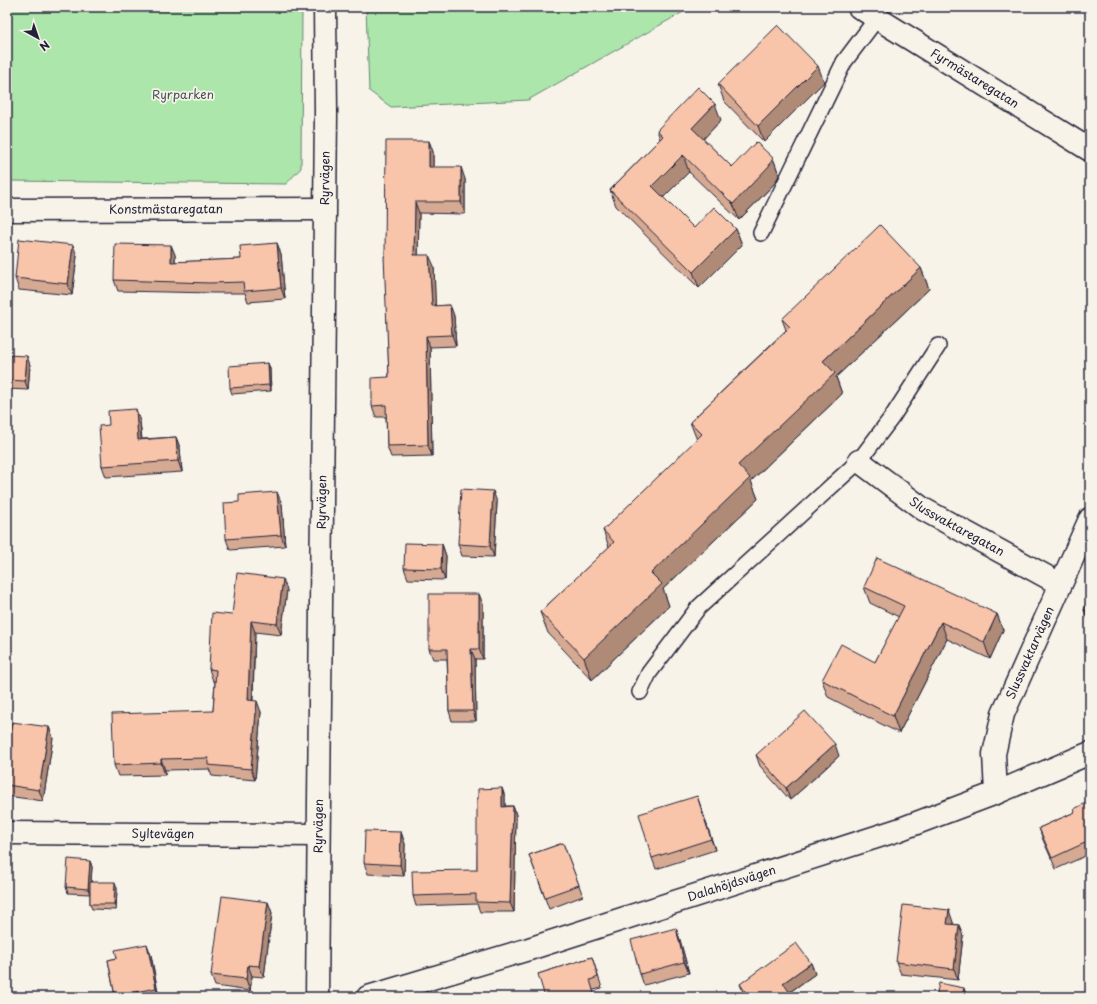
<svg xmlns="http://www.w3.org/2000/svg" width="1097" height="1004" font-family="'Playpen Sans',sans-serif">
	<style>
		.green { fill: #ace6ab; stroke: #678473 }
		.lines { fill: none; stroke-linecap: round; stroke-linejoin: round }
		.service-casing { stroke: #22223b; stroke-width: 18 }
		.minor-casing { stroke: #22223b; stroke-width: 25 }
		.service { stroke: #f7f3e8; stroke-width: 15 }
		.minor { stroke: #f7f3e8; stroke-width: 22 }
		.wall { fill: #d6a992; stroke: #22223b }
		.shaded-wall { fill: #ae8a77; stroke: #22223b }
		.building { fill: #f9c5aa; stroke: #22223b }
		.labels { text-anchor: middle; stroke-width: 3.5; stroke-linejoin: round; paint-order: stroke }
		.street-label { font-size: 12px; fill: #22223b; stroke: #f7f3e8 }
		.park-label { font-size: 12px; fill: #445357; stroke: #f7f3e8 }
	</style>
	<rect width="100%" height="100%" fill="#f7f3e8"/>
	<filter id="ink" filterUnits="userSpaceOnUse"><feTurbulence type="fractalNoise" baseFrequency=".025" numOctaves="2"/><feDisplacementMap in="SourceGraphic" scale="8" xChannelSelector="R" yChannelSelector="G"/><feConvolveMatrix kernelMatrix="1 2 1 2 8 2 1 2 1" color-interpolation-filters="sRGB"/></filter>
	<g filter="url(#ink)">
		<!-- green -->
		<path class="green" d="M7,7H302L301,168L286,184L7,181Z
			M366,7H692L528,100L391,107L369,91Z"/>
		<g class="lines">
			<!-- service casing -->
			<g class="service-casing">
				<path id="service" d="M761,233L844,62L877,18
					M640,692L649,673L698,608L859,461L892,417L938,346"/>
			</g>
			<!-- minor casing -->
			<g class="minor-casing">
				<g id="minor">
					<path id="s1" d="M859,7L1090,150"/>
					<path id="s2" d="M7,210L324,209"/>
					<path id="s3" d="M859,461L923,509L1060,584"/>
					<path id="s4" d="M996,793L994,754L1003,714L1090,519"/>
					<path id="s5" d="M7,833L318,835"/>
					<path id="s6" d="M317,997L326,114L325,7"/>
					<path id="s7" d="M368,997L529,949L898,830L996,793L1090,753"/>
				</g>
			</g>
			<!-- service -->
			<use href="#service" class="service"/>
			<!-- minor -->
			<use href="#minor" class="minor"/>
		</g>
		<!-- wall -->
		<path class="wall" d="M824,82L764,142L724,101L718,84Z
			M721,120L703,139L732,167L773,158L779,175L775,183L739,220L689,172L663,197L694,228L736,229L742,245L699,288L616,206L610,190L660,139L657,130Z
			M429,141L433,152V167L465,179V214L419,213L418,255L434,266L435,306L450,305L454,316L456,346L430,347L432,456L391,457L387,446L386,417H376L372,406L389,377L385,256Z
			M277,243L281,254L285,299L248,302L245,293H214L118,291L114,280L171,245L175,255V262L241,259Z
			M77,256L72,295L19,290L15,278Z
			M921,268L929,289L836,377L842,394L751,481L758,499L663,589L669,606L592,680L548,633L540,612L609,547L603,530L697,440L690,422L786,330L782,319Z
			M7,355L30,365L28,390L7,389Z
			M268,363L270,369L271,391L232,394L230,388Z
			M140,421L142,439L176,437L180,448L182,472L106,477L102,466L109,425Z
			M497,502L494,557L462,556L458,544Z
			M282,504L285,546L230,550L226,539Z
			M442,544L446,556L445,580L408,579L404,568Z
			M864,587L997,614L1003,630L990,659L947,639L899,733L828,697L822,680L875,662L899,617L870,603Z
			M287,590L281,635L255,632L253,700L261,712L255,780L212,776L209,769L165,770V775L118,776L114,765L213,711L215,681H213L209,669L232,615Z
			M1090,597V622L1089,621L1084,610Z
			M483,604V659H475L476,721H452L449,711L447,659H433L429,649Z
			M49,727L53,738L43,801L7,796V752H8Z
			M756,755L839,756L790,800L760,766Z
			M502,788L505,797V806H513L516,815L514,912H480L477,904L416,906L413,896L477,870L478,799Z
			M1090,801V854L1056,869L1043,840L1039,828L1075,812Z
			M701,807L715,850L656,869L652,858Z
			M401,832L405,844L404,876L368,874L364,863Z
			M563,843L583,896L549,909L529,855Z
			M90,861L92,867L91,882L117,888L116,910L92,909L90,904V894L68,893L66,887Z
			M268,902L272,913L264,977L252,976L250,991L215,986L211,975Z
			M953,922V924L959,925L963,936L958,980L901,974L896,962Z
			M676,928L680,940L689,973L644,985L640,974Z
			M151,955L159,997H115L108,960L117,958Z
			M592,957L602,988L594,990L538,974Z
			M811,963L815,974L790,992L793,997H745L744,995L740,984Z"/>
		<!-- shaded-wall -->
		<path class="shaded-wall" d="M818,66L824,82L764,142L758,126Z
			M715,104L721,120L698,145L692,128Z
			M429,141L433,152V178L429,167Z
			M683,155L689,172L658,203L652,186Z
			M773,158L779,175L775,183L739,220L733,204Z
			M461,167L465,179V214L461,202Z
			M415,202L419,213L418,266L414,255Z
			M736,229L742,245L699,288L693,272Z
			M277,243L281,254L285,299L281,288Z
			M73,245L77,256L72,295L68,284Z
			M171,245L175,255V273L171,262Z
			M429,255L434,266L436,317L432,306Z
			M921,268L929,289L836,377L842,394L751,481L758,499L663,589L669,606L592,680L584,658L651,573L738,465L823,361Z
			M450,305L454,316L456,346L452,335Z
			M426,336L430,347L432,456L428,445Z
			M27,356L30,365L28,390L25,381Z
			M268,363L270,369L271,391L269,385Z
			M136,409L140,421L142,451L138,440Z
			M176,437L180,448L182,472L178,461Z
			M493,491L497,502L494,557L490,546Z
			M277,492L282,504L285,546L281,535Z
			M442,544L446,556L445,580L441,569Z
			M283,579L287,590L281,635L277,624Z
			M479,594L483,604V659L479,649Z
			M997,614L1003,630L990,659L984,642Z
			M251,621L255,632L252,711L248,700Z
			M941,622L947,639L899,733L893,716Z
			M471,649L475,659L476,721L473,711Z
			M257,701L261,712L255,780L251,769Z
			M49,727L53,738L43,801L39,790Z
			M835,744L839,756L790,800L786,788Z
			M161,759L165,770V775L161,763Z
			M502,788L505,797V816L502,807Z
			M697,796L701,807L715,850L711,839Z
			M513,806L516,815L514,912L510,903Z
			M401,832L405,844L404,876L400,865Z
			M90,861L92,867L90,894L88,889Z
			M115,882L117,888L116,910L114,904Z
			M268,902L272,913L264,977L259,966Z
			M949,910L953,922L951,935L947,924Z
			M959,925L963,936L958,980L954,969Z
			M676,928L680,940L689,973L684,962Z
			M147,944L151,955L159,997L156,988Z
			M811,963L815,974L787,994L783,983Z
			M248,965L252,976L250,991L246,979Z
			M964,988L967,997H962Z"/>
		<!-- building -->
		<path class="building" d="M778,25L818,66L758,126L718,84Z
			M698,87L715,104L692,128L732,167L756,142L773,158L769,166L733,204L683,155L652,186L694,228L714,207L736,229L693,272L610,190L663,136L657,130Z
			M386,141H429V167H461V202H415L414,255H429L432,306L450,305L452,335L426,336L428,445L387,446L386,405L372,406V378L389,377L384,256H385Z
			M880,225L921,268L823,361L835,373L738,465L750,478L651,573L662,584L584,658L540,612L614,542L603,530L702,434L690,422L790,327L782,319Z
			M19,239L73,245L68,284L15,278Z
			M277,243L281,288L244,291L243,282L210,283L114,280L115,244L171,245V262L241,259L240,246Z
			M7,355L27,356L25,381L7,380Z
			M268,363L269,385L230,388L229,366Z
			M136,409L138,440L176,437L178,461L102,466L99,426L109,425L108,411Z
			M461,489L493,491L490,546L458,544Z
			M277,492L281,535L226,539L224,503L239,502V495Z
			M405,543L442,544L441,569L404,568Z
			M877,558L997,614L984,642L941,622L893,716L822,680L841,644L875,662L904,606L864,587Z
			M237,573L283,579L277,624L251,621L248,700L257,701L251,769L208,765V758L161,759V763L114,765L112,714L213,711L216,670L209,669L212,613L232,615Z
			M429,594H479V649H471L473,711H449L447,649H429Z
			M1090,597V612L1084,610Z
			M805,711L835,744L786,788L756,755Z
			M12,722L49,727L39,790L7,785V752H8Z
			M502,788V807L513,806L510,903L476,902V894L413,896L412,871L477,870V799H478V789Z
			M697,796L711,839L652,858L639,814Z
			M1090,801V842L1089,841L1052,858L1039,828L1075,812L1074,809Z
			M365,831L401,832L400,865L364,863Z
			M563,843L579,885L545,897L529,855Z
			M68,859L90,861L88,889L66,887Z
			M90,882H115L114,904H90Z
			M222,896L268,902L259,966L248,965L246,979L211,975Z
			M903,905L949,910L947,924L959,925L954,969L896,962Z
			M676,928L684,962L640,974L631,940Z
			M796,943L811,963L783,983L793,997H749L740,984Z
			M147,944L156,988L115,996L108,960L117,958L115,950Z
			M592,957L598,977L590,980L595,997H545L538,974Z
			M939,983L964,988L962,997H936Z"/>
	</g>
	<g class="labels">
		<!-- street labels -->
		<g class="street-label">
			<text dy="4" stroke="none"><textPath href="#s1" startOffset="136">Fyrmästaregatan</textPath></text>
			<text dy="4" stroke="none"><textPath href="#s6" startOffset="819">Ryrvägen</textPath></text>
			<text dy="4" stroke="none"><textPath href="#s2" startOffset="159">Konstmästaregatan</textPath></text>
			<text dy="4" stroke="none"><textPath href="#s6" startOffset="495">Ryrvägen</textPath></text>
			<text dy="4" stroke="none"><textPath href="#s3" startOffset="118">Slussvaktaregatan</textPath></text>
			<text dy="4" stroke="none"><textPath href="#s4" startOffset="147">Slussvaktarvägen</textPath></text>
			<text dy="4" stroke="none"><textPath href="#s6" startOffset="171">Ryrvägen</textPath></text>
			<text dy="4" stroke="none"><textPath href="#s5" startOffset="156">Syltevägen</textPath></text>
			<text dy="4" stroke="none"><textPath href="#s7" startOffset="381">Dalahöjdsvägen</textPath></text>
		</g>
		<!-- park labels -->
		<g class="park-label">
			<text x="183" y="99">Ryrparken</text>
		</g>
	</g>
	<!-- margin -->
	<rect width="1097" height="1004" fill="none" stroke="#f7f3e8" stroke-width="24"/>
	<rect x="12" y="12" width="1073" height="980" fill="none" stroke="#22223b" stroke-width="1.5" filter="url(#ink)"/>
	<!-- north arrow -->
	<g transform="translate(38 38) rotate(140)" stroke="#f7f3e8" stroke-width="3" paint-order="stroke">
	<path d="M0-3L7 15L0 10L-7 15Z" fill="#22223b"/>
	<text y="-6" font-size="11" font-weight="bold" text-anchor="middle" fill="#22223b">N</text>
	</g>
</svg>
